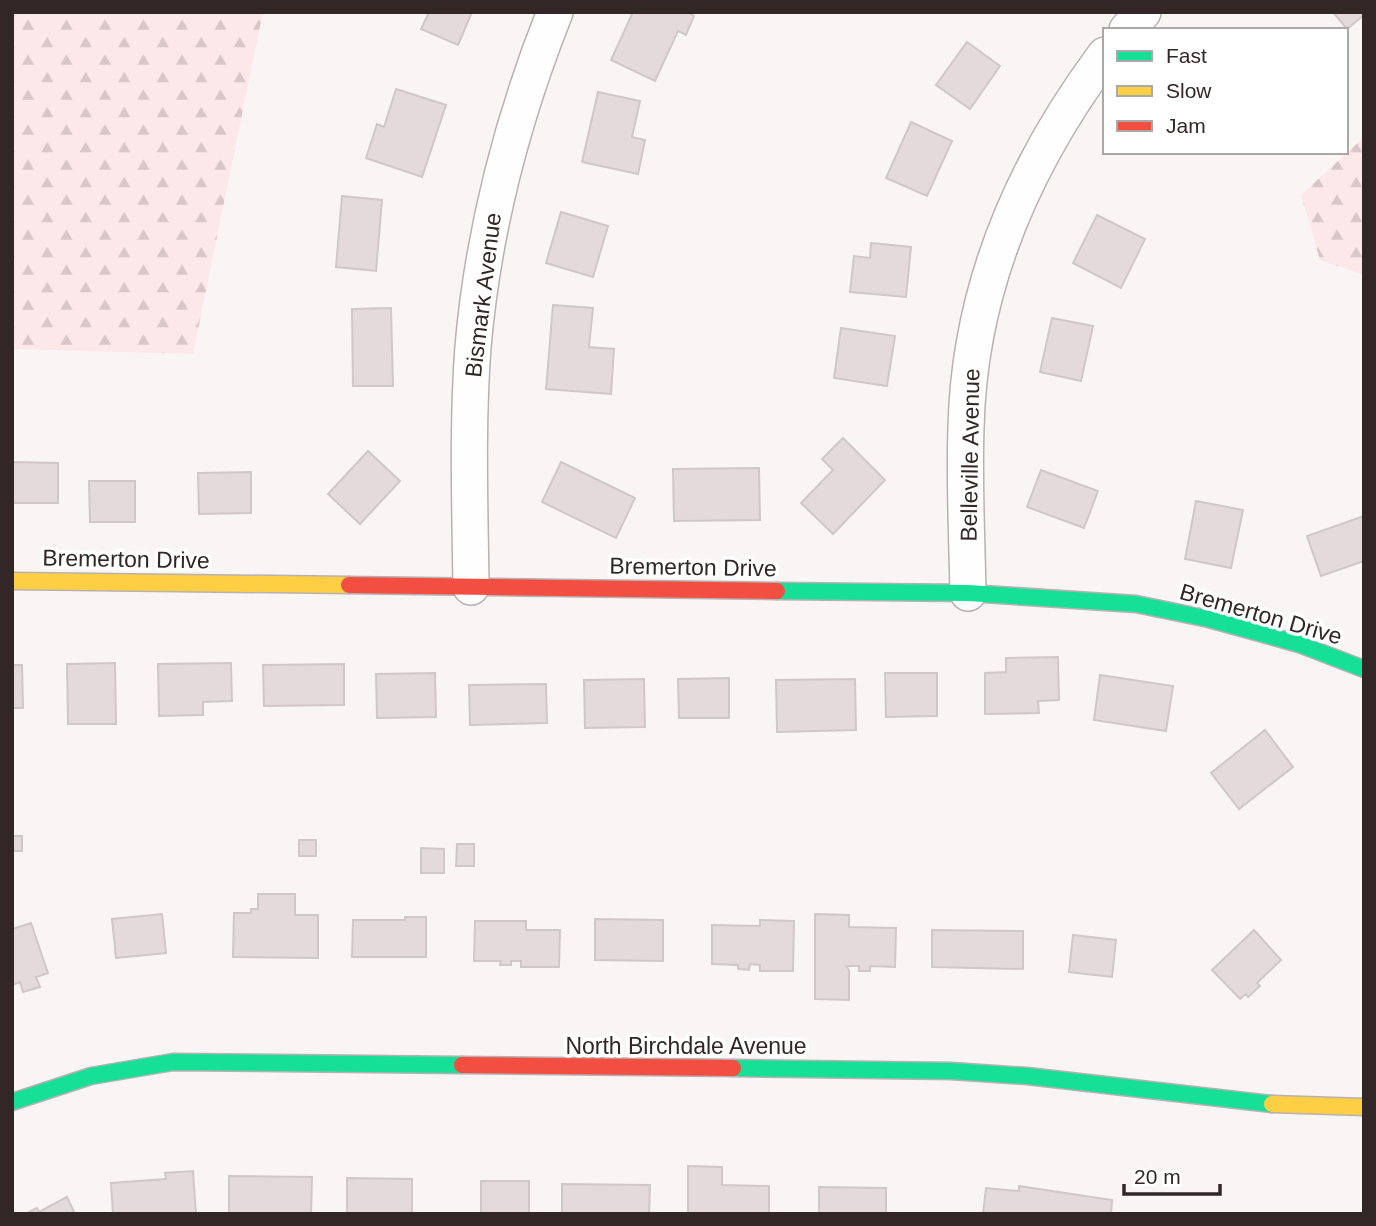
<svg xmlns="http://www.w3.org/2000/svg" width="1376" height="1226" font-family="Helvetica,sans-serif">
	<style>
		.forest { fill: url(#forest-firs) }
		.building { fill: #e5dadb; stroke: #d0c7c8; stroke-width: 2 }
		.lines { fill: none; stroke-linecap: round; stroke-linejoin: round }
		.street-casing { stroke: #b9b1b1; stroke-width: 38 }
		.fast-casing { stroke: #b9b1b1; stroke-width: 19 }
		.slow-casing { stroke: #b9b1b1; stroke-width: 19 }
		.jam-casing { stroke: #b9b1b1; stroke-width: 19 }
		.street { stroke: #fefefe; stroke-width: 35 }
		.fast { stroke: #16e098; stroke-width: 16 }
		.slow { stroke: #ffcf43; stroke-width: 16 }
		.jam { stroke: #f24e42; stroke-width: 16 }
		.labels { text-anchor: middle; stroke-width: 7; stroke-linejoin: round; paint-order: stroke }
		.street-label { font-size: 23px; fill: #322626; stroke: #fff }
	</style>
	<defs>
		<pattern id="forest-firs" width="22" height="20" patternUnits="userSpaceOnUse" patternTransform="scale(1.75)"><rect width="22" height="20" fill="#fde8e9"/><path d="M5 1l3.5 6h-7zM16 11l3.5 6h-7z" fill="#d9c7c8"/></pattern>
	</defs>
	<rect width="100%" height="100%" fill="#faf5f5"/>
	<!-- forest -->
	<path class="forest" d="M12,12H263L193,354L12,349Z
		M1364,137V275L1320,260L1301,195Z"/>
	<!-- building -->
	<path class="building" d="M429,12H472L458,45L421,29Z
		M633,12H687L694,16L686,35L678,31L655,81L611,60Z
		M1333,12H1364V15L1347,29Z
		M967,42L1000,66L970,109L936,85Z
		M396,89L446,105L422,177L366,158L377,124L384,127Z
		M598,92L640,101L632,137L645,140L638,174L582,162Z
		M911,122L952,141L927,196L886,178Z
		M342,196L382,200L376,271L336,267Z
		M561,212L608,226L593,277L546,263Z
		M1097,215L1145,239L1121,288L1073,263Z
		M871,243L911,247L906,297L850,292L854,256L870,258Z
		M553,305L593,308L589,347L614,349L611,394L546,389Z
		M391,308L393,386H353L352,309Z
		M1052,318L1093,326L1081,381L1040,372Z
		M841,328L895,336L887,386L834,378Z
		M843,438L885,480L833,534L801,503L833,470L822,459Z
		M368,451L400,481L360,524L328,494Z
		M12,462L58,463V503H12Z
		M561,462L635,498L616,538L542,502Z
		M759,468L760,520L674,521L673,469Z
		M1041,470L1098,491L1084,528L1027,507Z
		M251,472V513L199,514L198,473Z
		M89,481H135V522H90Z
		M1196,501L1243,510L1231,568L1185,559Z
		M1364,516V561L1321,576L1307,536Z
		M1058,657L1059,700L1038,701L1039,713L985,714V673L1006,672V658Z
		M115,663L116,724H68L67,664Z
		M231,663L232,701L203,702V715L159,716L158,664Z
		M344,664V705L264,706L263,665Z
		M12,665H22L23,708H12Z
		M435,673L436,717L377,718L376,674Z
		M885,673H937V716L886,717Z
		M1100,675L1173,686L1166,731L1094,720Z
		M729,678V718H679L678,679Z
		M644,679L645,727L585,728L584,680Z
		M855,679L856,730L777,732L776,680Z
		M546,684L547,723L470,725L469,685Z
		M1265,730L1293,767L1239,809L1211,773Z
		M12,836H22V851H12Z
		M299,840H316V856H299Z
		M457,844H474V866H456Z
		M421,848L444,849V873H421Z
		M258,894H295V915H318V958L233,957L234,913H251V909H258Z
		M162,914L166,953L116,958L112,919Z
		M815,914L849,915V927L896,928L895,967L870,966V971H859V966H846L849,970V1000L815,999Z
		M405,917H426V957H352L353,920H405Z
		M595,919L663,920V961L595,960Z
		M760,920L794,921L793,971H760V965L750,964L749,970L738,969V965L712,964V925L760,926Z
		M475,921H526V930H560L559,967H521V961H511V965H500L501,961H474Z
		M31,923L48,973L36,977L40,987L23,992L20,982L12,985V929Z
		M932,930L1023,931V969L932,967Z
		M1254,930L1281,960L1257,983L1260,986L1248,997L1246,994L1240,999L1212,970Z
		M1073,935L1116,940L1112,977L1069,972Z
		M688,1166L722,1167V1185L769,1186V1214H688Z
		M193,1171L196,1214H113L111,1183L166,1179L165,1173Z
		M229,1176L312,1177L311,1214H229Z
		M347,1178L412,1179V1214H347Z
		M481,1181H529V1214H481Z
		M562,1184L650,1185L649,1214H562Z
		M1019,1186L1112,1200L1111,1214H983L986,1188L1019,1191Z
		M819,1187L886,1188V1214H819Z
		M67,1197L75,1214L27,1213L37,1208L39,1212Z"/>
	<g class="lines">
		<!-- street casing -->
		<g class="street-casing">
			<path id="street" d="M1127,30L1143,12
				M471,587C470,507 467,427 473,347C483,232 512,120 555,12
				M968,593C967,538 964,483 966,428C969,289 1023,165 1105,55"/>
		</g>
		<!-- fast casing -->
		<g class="fast-casing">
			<path id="fast" d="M777,591L968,593L1136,604L1209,619L1299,644L1364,669
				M733,1068L951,1071L1027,1076L1272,1104
				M12,1102L91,1076L173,1062L462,1065"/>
		</g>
		<!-- slow casing -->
		<g class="slow-casing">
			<path id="slow" d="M12,581L349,585
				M1272,1104L1364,1107"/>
		</g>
		<!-- jam casing -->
		<g class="jam-casing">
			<path id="jam" d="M349,585L777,591
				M462,1065L733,1068"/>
		</g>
		<!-- street -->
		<use href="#street" class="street"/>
		<!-- fast -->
		<use href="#fast" class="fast"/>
		<!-- slow -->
		<use href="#slow" class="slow"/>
		<!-- jam -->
		<use href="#jam" class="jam"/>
	</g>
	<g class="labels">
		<!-- street labels -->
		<g class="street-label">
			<text transform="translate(483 295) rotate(-83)" y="8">Bismark Avenue</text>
			<text transform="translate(970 455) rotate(-89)" y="8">Belleville Avenue</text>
			<text transform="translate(126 559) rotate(1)" y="8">Bremerton Drive</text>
			<text transform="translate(693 567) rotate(1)" y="8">Bremerton Drive</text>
			<text transform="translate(1261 614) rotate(16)" y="8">Bremerton Drive</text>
			<text x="686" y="1054">North Birchdale Avenue</text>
		</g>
	</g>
	<!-- border -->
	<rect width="1376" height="1226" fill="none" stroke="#322626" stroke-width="28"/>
	<!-- legend -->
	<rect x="1103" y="28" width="245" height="126" fill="#ffffff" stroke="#ada8a8" stroke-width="2"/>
	<rect x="1117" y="51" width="35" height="10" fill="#16e098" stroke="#ada8a8" stroke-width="2"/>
	<text x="1166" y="63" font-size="21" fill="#322626">Fast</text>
	<rect x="1117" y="86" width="35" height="10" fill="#ffcf43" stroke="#ada8a8" stroke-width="2"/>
	<text x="1166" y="98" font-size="21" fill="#322626">Slow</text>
	<rect x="1117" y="121" width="35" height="10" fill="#f24e42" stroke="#ada8a8" stroke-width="2"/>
	<text x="1166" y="133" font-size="21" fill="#322626">Jam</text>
	<!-- scale -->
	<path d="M1124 1184v10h96v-10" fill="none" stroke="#322626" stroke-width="3.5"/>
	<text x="1134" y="1184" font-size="21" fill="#322626" stroke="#ffffff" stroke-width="5" paint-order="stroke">20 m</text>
</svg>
